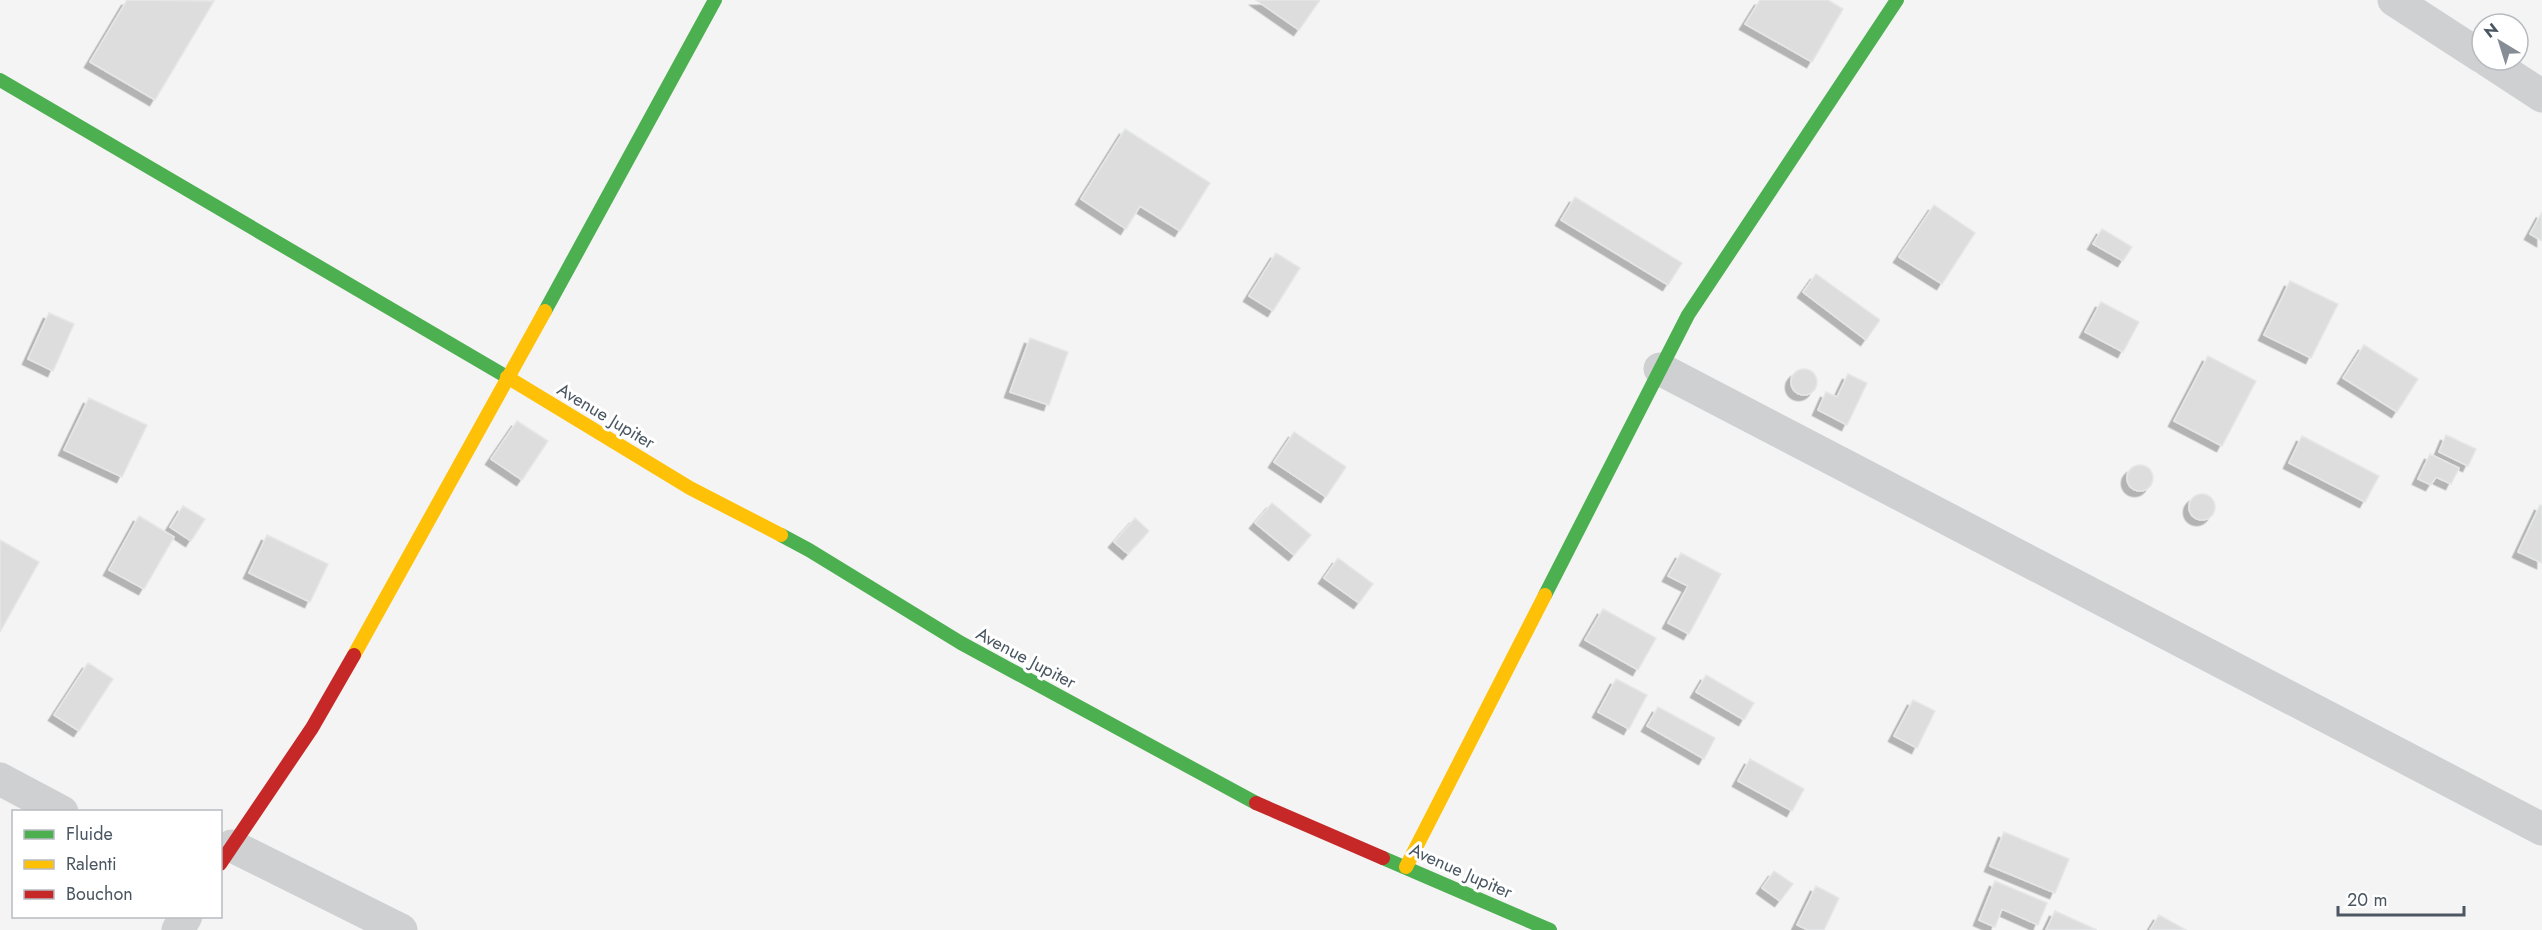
<svg xmlns="http://www.w3.org/2000/svg" width="2542" height="930" font-family="Jost,sans-serif">
	<style>
		.building { fill: #ddddde; stroke: #e5e6e7; stroke-width: 1.5; filter: url(#shadow) }
		.lines { fill: none; stroke-linecap: round; stroke-linejoin: round }
		.street { stroke: #ced0d2; stroke-width: 33 }
		.fast { stroke: #4caf50; stroke-width: 14 }
		.slow { stroke: #ffc107; stroke-width: 14 }
		.jam { stroke: #c62828; stroke-width: 14 }
		.labels { text-anchor: middle; stroke-width: 6; stroke-linejoin: round; paint-order: stroke }
		.street-label { font-size: 18px; fill: #4a5661; stroke: #fff }
	</style>
	<defs>
		<filter id="shadow"><feDropShadow dx="-5.5" dy="5.5" stdDeviation="0" flood-color="#0004"/></filter>
	</defs>
	<rect width="100%" height="100%" fill="#f4f4f4"/>
	<!-- building -->
	<path class="building" d="M127,0L214,1L155,100L90,62Z
		M1256,0H1320L1299,30Z
		M1760,0H1828L1843,9L1812,62L1745,24Z
		M1125,129L1210,183L1180,231L1140,206L1126,229L1081,199Z
		M1575,197L1682,263L1668,285L1561,220Z
		M1934,205L1975,233L1942,284L1899,257Z
		M2542,212V241L2530,234Z
		M2102,229L2132,247L2123,261L2093,244Z
		M1276,253L1300,268L1273,311L1249,296Z
		M1816,274L1880,320L1866,340L1803,292Z
		M2290,281L2338,304L2311,358L2264,335Z
		M2101,302L2139,322L2123,352L2085,332Z
		M49,313L74,324L53,371L28,359Z
		M1030,338L1068,352L1049,405L1010,392Z
		M2364,345L2418,379L2397,412L2343,378Z
		M2208,356L2256,381L2222,446L2174,421Z
		M1791 382a13 13 0 1 1 26 0a13 13 0 1 1-26 0Z
		M1848,374L1867,383L1847,425L1818,410L1826,392L1837,397Z
		M89,398L147,425L122,477L64,450Z
		M517,421L548,441L522,480L491,459Z
		M1294,432L1346,467L1326,497L1274,462Z
		M2446,435L2476,449L2468,466L2439,452Z
		M2302,436L2379,476L2365,502L2289,463Z
		M2430,454L2459,468L2451,484L2436,477L2431,485L2418,479Z
		M2127 478a13 13 0 1 1 26 0a13 13 0 1 1-26 0Z
		M2189 507a13 13 0 1 1 26 0a13 13 0 1 1-26 0Z
		M1272,503L1311,535L1294,555L1255,523Z
		M2540,505L2542,506V563L2518,552Z
		M183,506L205,519L191,541L170,527Z
		M139,516L174,537L144,589L109,570Z
		M1135,518L1149,531L1128,554L1114,542Z
		M267,535L328,564L310,602L249,573Z
		M0,540L39,562L0,632Z
		M1681,553L1721,574L1689,634L1668,623L1688,586L1668,576Z
		M1338,558L1373,584L1359,603L1324,578Z
		M1603,609L1656,638L1638,670L1585,640Z
		M88,663L113,679L79,731L54,715Z
		M1706,675L1754,703L1744,720L1696,692Z
		M1616,679L1647,695L1629,729L1598,712Z
		M1913,700L1935,711L1917,748L1894,736Z
		M1658,707L1715,738L1704,759L1647,726Z
		M1750,759L1804,789L1792,811L1738,781Z
		M2004,832L2069,859L2055,893L1990,866Z
		M1774,871L1793,884L1780,901L1762,888Z
		M1995,881L2047,903L2038,925L2002,909L1995,927L1979,920Z
		M1816,886L1839,898L1824,930H1808L1797,925Z
		M2055,911L2097,930H2046Z
		M2159,915L2186,930H2150Z"/>
	<g class="lines">
		<!-- street -->
		<path class="street" d="M2394,0L2482,57
			M2487,60L2542,96
			M1660,369L2542,829
			M0,779L62,812
			M232,846L401,930
			M178,930L186,916"/>
		<!-- fast -->
		<path class="fast" d="M0,80L507,377
			M545,311L715,0
			M781,535L809,550L961,643L1256,803
			M1545,595L1688,315L1897,0
			M1383,858L1550,930"/>
		<!-- slow -->
		<path class="slow" d="M507,377L690,488L781,535
			M354,655L545,311
			M1406,867L1545,595"/>
		<!-- jam -->
		<path class="jam" d="M1256,803L1383,858
			M220,864L312,728L354,655"/>
	</g>
	<g class="labels">
		<!-- street labels -->
		<g class="street-label">
			<text transform="translate(606 416) rotate(31)" y="6">Avenue Jupiter</text>
			<text transform="translate(1026 658) rotate(28)" y="6">Avenue Jupiter</text>
			<text transform="translate(1461 871) rotate(24)" y="6">Avenue Jupiter</text>
		</g>
	</g>
	<!-- legend -->
	<rect x="12" y="810" width="210" height="108" fill="#ffffff" stroke="#b7bbc0" stroke-width="1.5"/>
	<rect x="24" y="830" width="30" height="9" fill="#4caf50" stroke="#b7bbc0" stroke-width="1.5"/>
	<text x="66" y="840" font-size="18" fill="#4a5661">Fluide</text>
	<rect x="24" y="860" width="30" height="9" fill="#ffc107" stroke="#b7bbc0" stroke-width="1.5"/>
	<text x="66" y="870" font-size="18" fill="#4a5661">Ralenti</text>
	<rect x="24" y="890" width="30" height="9" fill="#c62828" stroke="#b7bbc0" stroke-width="1.5"/>
	<text x="66" y="900" font-size="18" fill="#4a5661">Bouchon</text>
	<!-- north arrow -->
	<g transform="translate(2500 42) rotate(322)"><circle r="28" fill="#ffffff" stroke="#b7bbc0" stroke-width="1.5"/>
	<path d="M0-4.5L10 22L0 15L-10 22Z" fill="#868d94"/>
	<text y="-9" font-size="16" font-weight="bold" text-anchor="middle" fill="#4a5661">N</text>
	</g>
	<!-- scale -->
	<path d="M2338 906v9h126v-9" fill="none" stroke="#4a5661" stroke-width="3"/>
	<text x="2347" y="906" font-size="18" fill="#4a5661" stroke="#ffffff" stroke-width="4.5" paint-order="stroke">20 m</text>
</svg>
